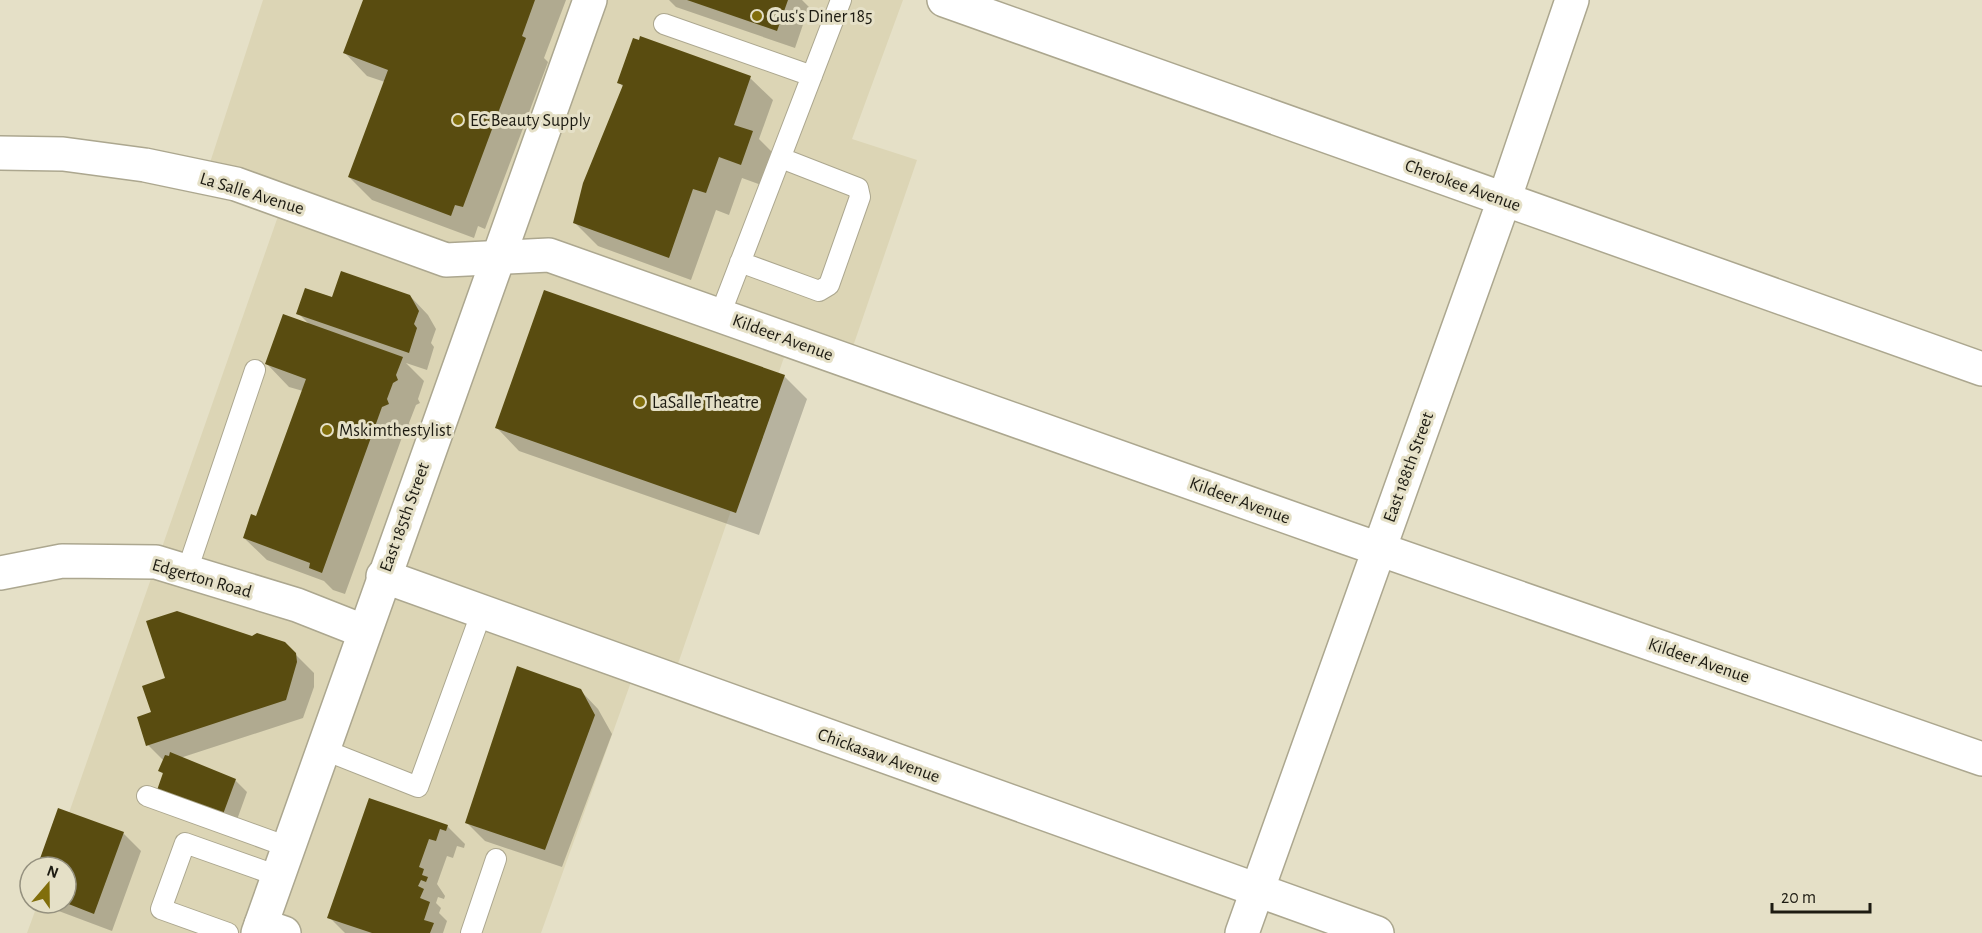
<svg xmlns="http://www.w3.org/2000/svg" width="1982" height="933" font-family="'Alegreya Sans',sans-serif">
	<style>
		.built { fill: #dcd5b5 }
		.shadow { fill: #0003 }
		.building { fill: #594c10 }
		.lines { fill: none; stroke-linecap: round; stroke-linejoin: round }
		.lane-casing { stroke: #aca78f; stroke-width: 22 }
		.street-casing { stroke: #aca78f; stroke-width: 36 }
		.secondary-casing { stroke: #aca78f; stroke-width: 36 }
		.lane { stroke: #fff; stroke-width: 20 }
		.street { stroke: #fff; stroke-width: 33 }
		.secondary { stroke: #fff; stroke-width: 33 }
		.poi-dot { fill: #816e0b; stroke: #e5e0c7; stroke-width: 2 }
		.labels { text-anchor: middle; stroke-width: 6; stroke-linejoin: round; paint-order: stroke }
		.poi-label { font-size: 18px; fill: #1d1b12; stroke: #e5e0c7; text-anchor: start }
		.street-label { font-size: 18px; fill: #1d1b12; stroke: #e5e0c7 }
	</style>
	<rect width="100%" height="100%" fill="#e5e0c7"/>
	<!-- built -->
	<path class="built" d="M263,0H903L852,139L917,160L848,361L790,340L672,681L636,668L541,933H27L38,903H66V867H50L283,202L205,178Z"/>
	<!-- shadow -->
	<path class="shadow" d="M364,0H566L544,58L548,62L485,229L478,226L474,238L372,200L349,177L385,82L367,76L345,53Z
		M669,0H802L809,7L795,48L676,7Z
		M750,78L773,100L759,139L775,155L764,186L742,178L729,215L716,210L691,280L598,246L575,223L623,87L619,82Z
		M545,292L784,376L807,399L759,535L519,451L497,428Z
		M410,296L428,315L436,329L431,343L434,347L427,370L406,363L424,381L418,399L420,403L416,405L409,423L410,428L405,429L345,594L333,590L324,581L267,560L244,538L257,518L303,391L289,387L267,364L309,324L298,313L333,299Z
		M253,637L285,644L314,673V687L303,718L180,758L235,780L247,792L234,828L164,775L160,771L164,761L148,745L153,713L166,679Z
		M580,690L598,709L612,734L562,867L485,841L467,823Z
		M370,800L447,826L465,844L464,848L457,846L453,858L447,856L437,884L445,896L444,899L438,897L436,903L441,908L439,913L447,921L443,933H345L329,917Z
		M123,833L141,851L112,931L48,907L44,903H66V867H38Z"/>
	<!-- building -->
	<path class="building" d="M363,0H535L522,36L526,38L463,207L455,205L451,216L348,177L388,70L343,53Z
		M687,0H788L777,31Z
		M640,36L751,76L734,125L753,131L741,165L719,157L706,193L693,189L669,258L573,223L583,183L623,85L617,83L633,38L639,40Z
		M341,271L410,295L419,311L414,324L417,328L409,353L296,314L305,288L332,297Z
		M544,290L785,375L736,513L495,428Z
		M283,314L403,357L396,375L398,380L393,383L387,399L389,404L382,407L322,573L309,568L310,563L243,538L251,514L256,516L306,379L265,364Z
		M177,611L252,636L257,633L285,642L296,653L297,662L286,700L146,746L137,717L151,712L142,686L165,678L146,621Z
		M517,666L581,689L595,715L545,850L465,823Z
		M170,752L236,779L222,817L156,793L163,773L158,771L165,755L169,756Z
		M369,798L448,825L446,831L440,829L436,841L429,839L419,867L424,869L422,875L428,877L426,882L421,880L418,886L424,889L420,898L430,902L424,920L434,923L430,933H372L327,918Z
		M58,808L124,832L94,914L66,903V867H37Z"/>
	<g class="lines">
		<!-- lane casing -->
		<g class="lane-casing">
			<path id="lane" d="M664,24L812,76
				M740,262L819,291L829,285L860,197L858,188L781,158
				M720,315L841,0
				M187,571L255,370
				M322,749L418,787L482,611
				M147,796L288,847
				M228,933L161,909L185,843L278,876
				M471,933L496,859"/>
		</g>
		<!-- street casing -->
		<g class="street-casing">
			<path id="street" d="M944,0L1982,369
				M0,153L63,154L145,165L236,184L446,260L549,255L1347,538L1982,759
				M0,573L62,561L156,562L297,605L363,631
				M383,576L1377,933
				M261,925L284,933
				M1242,933L1504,200L1572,0"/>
		</g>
		<!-- secondary casing -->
		<g class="secondary-casing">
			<path id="secondary" d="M258,933L590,0"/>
		</g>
		<!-- lane -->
		<use href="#lane" class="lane"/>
		<!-- street -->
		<use href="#street" class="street"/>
		<!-- secondary -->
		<use href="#secondary" class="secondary"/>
	</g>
	<!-- markers -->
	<g class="poi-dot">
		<circle cx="757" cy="16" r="6"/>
		<circle cx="458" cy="120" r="6"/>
		<circle cx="640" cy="402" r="6"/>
		<circle cx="327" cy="430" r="6"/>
	</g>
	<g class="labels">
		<!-- poi labels -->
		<g class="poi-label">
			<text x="769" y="22">Gus's Diner 185</text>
			<text x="470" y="126">EC Beauty Supply</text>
			<text x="652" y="408">LaSalle Theatre</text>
			<text x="339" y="436">Mskimthestylist</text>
		</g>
		<!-- street labels -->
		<g class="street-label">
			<text transform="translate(1463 185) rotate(20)" y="6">Cherokee Avenue</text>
			<text transform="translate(252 193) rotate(17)" y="6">La Salle Avenue</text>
			<text transform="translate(783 337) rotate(20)" y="6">Kildeer Avenue</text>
			<text transform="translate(1408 467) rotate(-70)" y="6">East 188th Street</text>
			<text transform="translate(1240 500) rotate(20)" y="6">Kildeer Avenue</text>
			<text transform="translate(404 517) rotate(-70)" y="6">East 185th Street</text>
			<text transform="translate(202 578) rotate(16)" y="6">Edgerton Road</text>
			<text transform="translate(1699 660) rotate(19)" y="6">Kildeer Avenue</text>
			<text transform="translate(879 755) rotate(20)" y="6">Chickasaw Avenue</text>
		</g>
	</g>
	<!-- north arrow -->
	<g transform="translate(48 885) rotate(20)"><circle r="28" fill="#e5e0c7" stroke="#95917f" stroke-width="1.5"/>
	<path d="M0-4.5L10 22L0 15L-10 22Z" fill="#816e0b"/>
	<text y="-9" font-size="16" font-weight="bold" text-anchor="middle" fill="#1d1b12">N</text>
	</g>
	<!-- scale -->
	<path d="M1772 903v9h98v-9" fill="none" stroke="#1d1b12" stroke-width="3"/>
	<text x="1781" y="903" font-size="18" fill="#1d1b12" stroke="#e5e0c7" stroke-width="4.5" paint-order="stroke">20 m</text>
</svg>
